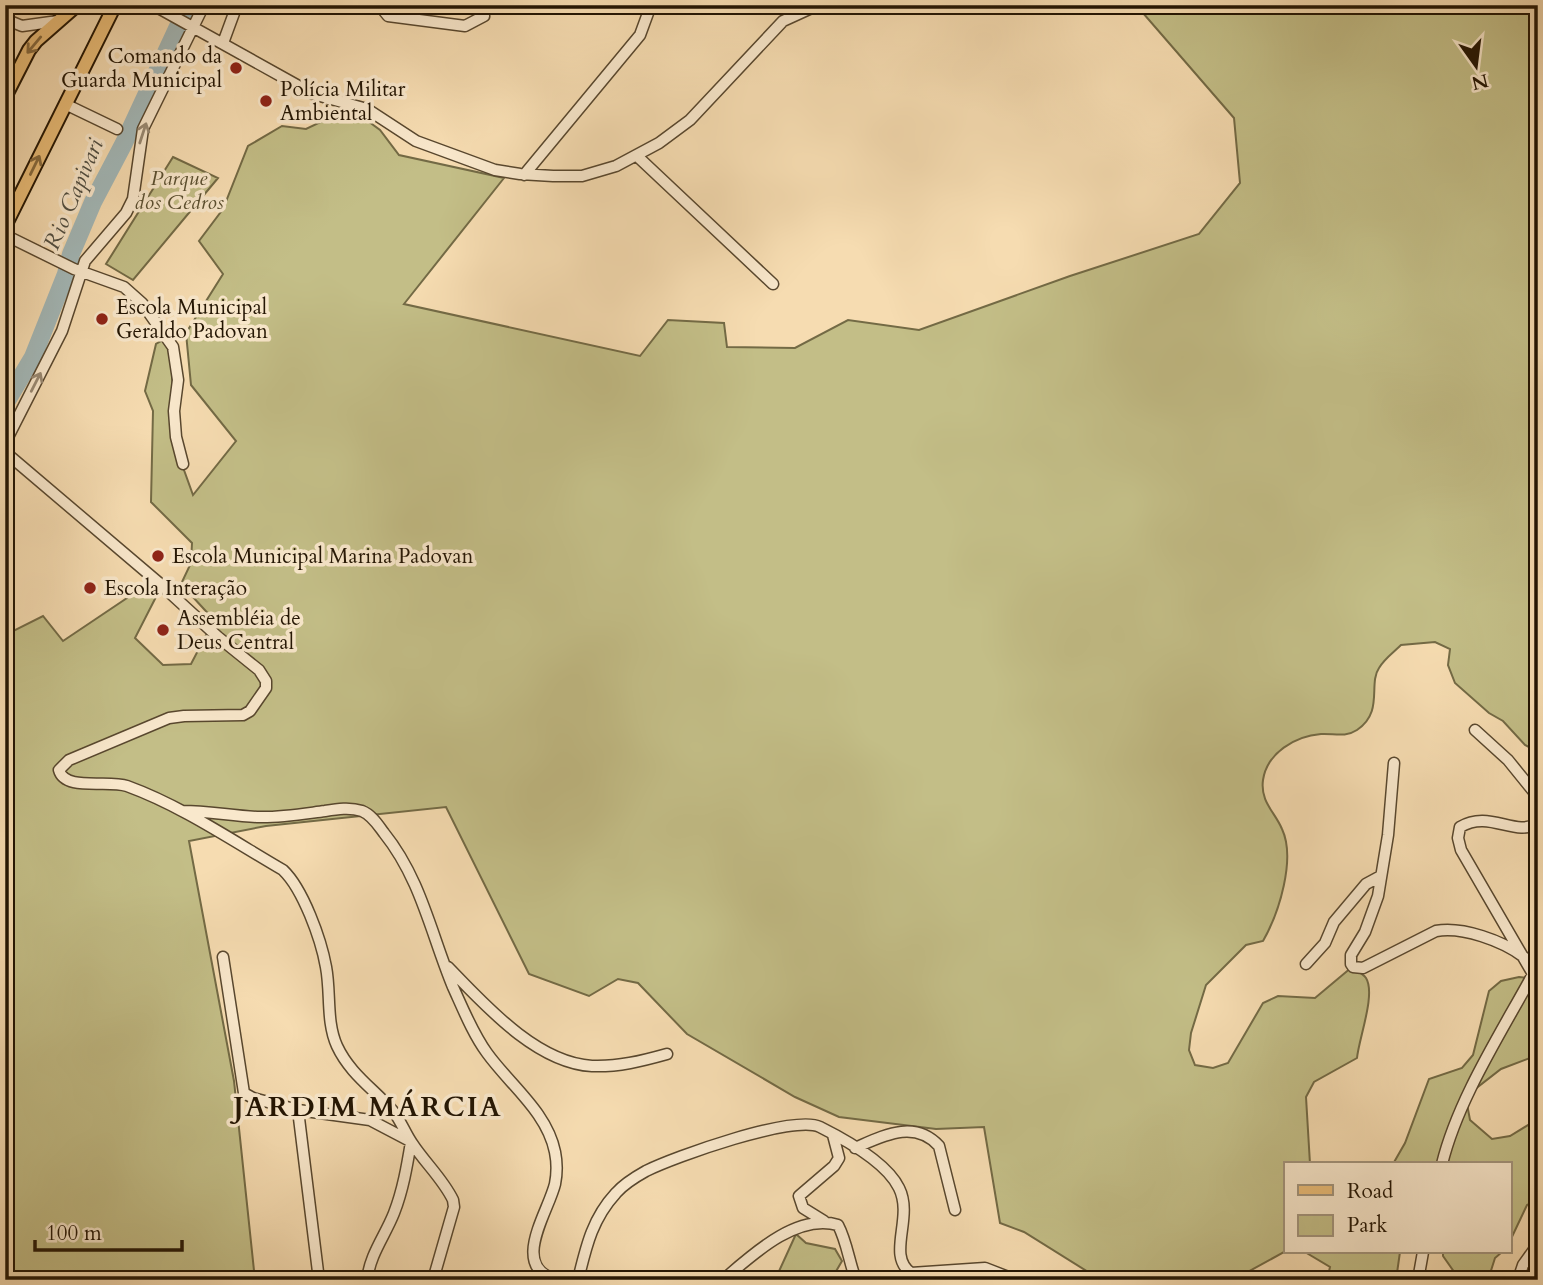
<svg xmlns="http://www.w3.org/2000/svg" width="1543" height="1285" font-family="Cardo,serif">
	<style>
		.green { fill: #c3be87; stroke: #736a45; stroke-width: 2 }
		.lines { fill: none; stroke-linecap: round; stroke-linejoin: round }
		.river { stroke: #a3b8b8; stroke-width: 18 }
		.minor-casing { stroke: #58472e; stroke-width: 13 }
		.major-casing { stroke: #231503; stroke-width: 16 }
		.minor { stroke: #f9e8cc; stroke-width: 10 }
		.major { stroke: #ebbe78; stroke-width: 12 }
		.oneway { stroke: #876a3e }
		.oneway2 { stroke: #998972 }
		.poi-dot { fill: #8f2418; stroke: #f9e8cc; stroke-width: 2.5 }
		.labels { text-anchor: middle; stroke-width: 7; stroke-linejoin: round; paint-order: stroke }
		.poi-label { font-size: 21px; fill: #231503; stroke: #f9e8cc; text-anchor: start }
		.park-label { font-size: 21px; font-style: italic; fill: #5b5031; stroke: #f9e8cc }
		.water-label { font-size: 23px; font-style: italic; fill: #504e42; stroke: #f9e8cc }
		.district-label { font-size: 28px; font-weight: bold; letter-spacing: 2px; fill: #231503; stroke: #f9e8cc }
	</style>
	<rect width="100%" height="100%" fill="#f6dcb1"/>
	<filter id="stains"><feTurbulence type="fractalNoise" baseFrequency=".00286" numOctaves="4"/><feColorMatrix values="0 0 0 0 .2 0 0 0 0 .09 0 0 0 0 .02 0 0 0 .5 -.17"/></filter>
	<radialGradient id="worn" r=".72"><stop offset=".6" stop-color="#630" stop-opacity="0"/><stop offset="1" stop-color="#630" stop-opacity=".3"/></radialGradient>
	<!-- green -->
	<path class="green" d="M1136,5H1538V752L1525,745L1503,721L1489,713L1455,683L1448,665L1450,649L1435,642L1401,645C1394,652 1384,659 1379,668C1368,684 1384,712 1357,730C1345,738 1333,733 1321,734C1295,736 1267,753 1263,780C1260,802 1275,812 1282,829C1296,859 1279,913 1263,941L1246,945L1206,985L1191,1033L1189,1050L1195,1065L1213,1068L1228,1063L1263,1003L1278,996L1315,998L1352,967C1356,970 1363,974 1366,978C1376,994 1359,1038 1357,1058L1314,1082L1306,1097L1310,1164H1286V1251L1233,1280H1101L1024,1232L1000,1223L984,1127L936,1129L839,1117L795,1097L687,1034L638,983L618,979L589,996L529,974L446,807L266,826L189,841L234,1081L255,1280H5V635L43,616L63,641L145,586L157,595L135,638L163,665L191,664L214,620L181,584L191,563L192,543L151,502L153,411L145,391L156,344L163,340L171,349L175,445L193,495L236,441L191,385L186,333L223,274L199,241L223,209L248,146L282,126L306,129L323,121L334,112L357,113L380,130L399,155L504,178L404,304L640,356L668,320L724,323L727,347L795,348L848,320L919,330L1070,276L1199,234L1240,183L1234,118Z
		M173,157L218,178L133,280L106,264Z
		M1519,977L1538,979V1055L1501,1069L1474,1090L1467,1104L1470,1120L1492,1139L1510,1136L1538,1119V1200L1527,1205L1510,1241V1164H1393L1405,1143L1429,1079L1462,1068L1473,1055L1489,991L1501,981Z
		M796,1234L806,1243L835,1249L842,1261L831,1280H775Z
		M1305,1252H1400L1396,1280H1327L1330,1267Z
		M1443,1252H1502L1495,1258L1488,1280H1456L1457,1276L1443,1256Z"/>
	<g class="lines">
		<!-- river -->
		<path class="river" d="M5,404L33,357L66,274L71,254L93,202L124,143L188,5"/>
		<!-- minor casing -->
		<g class="minor-casing">
			<path id="minor" d="M153,5L313,94L367,109L416,141L495,170L520,174L553,176H582L616,166L659,143L690,120L783,21L818,5
				M379,5L388,16L465,26L484,16L481,5
				M5,19L22,26L58,21
				M223,43L237,5
				M65,104L117,129
				M637,156L773,284
				M524,175L640,35L651,5
				M5,235L74,269L124,287L142,303L173,347L178,380L174,411L176,437L183,464
				M5,443L62,331L85,261L126,213L133,199L143,129L204,5
				M5,452L158,582L218,637L259,670L266,681V688L250,711L243,715L184,716L169,718L69,760L59,770C65,792 108,779 127,786C182,806 233,841 283,870C303,889 321,939 326,967C331,993 326,1022 337,1046C350,1074 374,1089 393,1111C401,1121 405,1133 412,1143C425,1163 443,1179 453,1200L454,1207L433,1280
				M1475,730L1508,760L1538,797
				M1394,763L1388,835L1378,896L1365,932L1351,955V964L1353,967L1363,968L1436,931C1462,926 1503,941 1524,957
				M183,811C208,811 232,816 257,817C279,818 302,814 325,811C337,809 350,807 362,811C372,815 378,825 384,833C421,879 431,934 453,987C463,1009 473,1034 487,1053C510,1085 547,1112 555,1152C557,1162 557,1174 555,1184C548,1213 509,1267 557,1280
				M1538,823C1515,838 1490,809 1460,827L1458,838L1461,850L1533,974L1538,973
				M223,957L244,1093L253,1098L298,1110L370,1120L410,1141
				M1306,964L1325,943L1334,922L1366,884L1379,877
				M448,967C484,1004 536,1063 592,1066C618,1067 642,1061 667,1054
				M298,1110L319,1280
				M855,1148C883,1136 914,1119 939,1146L955,1210
				M1442,1164C1458,1099 1501,1033 1533,974
				M824,1221L803,1208L799,1196L834,1166L839,1158L833,1135
				M367,1280C370,1254 385,1236 394,1213C403,1190 407,1166 411,1142
				M578,1280C586,1247 592,1219 616,1193C623,1185 637,1176 646,1171C674,1157 794,1114 820,1127C844,1139 887,1163 899,1188C914,1218 886,1255 911,1273L985,1268L1016,1280
				M723,1280C753,1254 797,1213 838,1225C847,1242 849,1262 856,1280
				M1418,1280L1423,1252
				M1518,1280L1523,1265L1538,1244"/>
		</g>
		<!-- major casing -->
		<g class="major-casing">
			<path id="major" d="M5,97L29,50L36,41L77,5
				M5,226L115,5"/>
		</g>
		<!-- minor -->
		<use href="#minor" class="minor"/>
		<!-- major -->
		<use href="#major" class="major"/>
	</g>
	<!-- one-way arrows -->
	<defs><path id="oneway-shaft" d="M-6 0H5M1.5-3L5.5 0L1.5 3" fill="none" stroke-width="1.6" stroke-linecap="round" stroke-linejoin="round" transform="scale(1.75)"/></defs>
	<g class="oneway">
		<use href="#oneway-shaft" transform="translate(34 45) rotate(130)"/>
		<use href="#oneway-shaft" transform="translate(35 165) rotate(-64)"/>
	</g>
	<g class="oneway2">
		<use href="#oneway-shaft" transform="translate(143 133) rotate(-72)"/>
		<use href="#oneway-shaft" transform="translate(36 382) rotate(-63)"/>
	</g>
	<!-- markers -->
	<g class="poi-dot">
		<circle cx="236" cy="68" r="7"/>
		<circle cx="266" cy="101" r="7"/>
		<circle cx="102" cy="319" r="7"/>
		<circle cx="158" cy="556" r="7"/>
		<circle cx="90" cy="588" r="7"/>
		<circle cx="163" cy="630" r="7"/>
	</g>
	<g class="labels">
		<!-- poi labels -->
		<g class="poi-label">
			<text x="222" y="63" text-anchor="end">Comando da<tspan x="222" dy="24">Guarda Municipal</tspan></text>
			<text x="280" y="96">Polícia Militar<tspan x="280" dy="24">Ambiental</tspan></text>
			<text x="116" y="314">Escola Municipal<tspan x="116" dy="24">Geraldo Padovan</tspan></text>
			<text x="172" y="563">Escola Municipal Marina Padovan</text>
			<text x="104" y="595">Escola Interação</text>
			<text x="177" y="625">Assembléia de<tspan x="177" dy="24">Deus Central</tspan></text>
		</g>
		<!-- park labels -->
		<g class="park-label">
			<text x="179" y="185">Parque<tspan x="179" dy="24">dos Cedros</tspan></text>
		</g>
		<!-- water labels -->
		<g class="water-label">
			<text transform="translate(73 194) rotate(-67)" y="8">Rio Capivari</text>
		</g>
		<!-- district labels -->
		<g class="district-label">
			<text x="368" y="1116">JARDIM MÁRCIA</text>
		</g>
	</g>
	<!-- margin -->
	<rect width="1543" height="1285" fill="none" stroke="#f6dcb1" stroke-width="28"/>
	<rect x="7" y="7" width="1529" height="1271" fill="none" stroke="#231503" stroke-width="3.5"/>
	<rect x="14" y="14" width="1515" height="1257" fill="none" stroke="#231503" stroke-width="2"/>
	<!-- legend -->
	<rect x="1284" y="1162" width="228" height="91" fill="#f9e8cc" stroke="#a3947c" stroke-width="2"/>
	<rect x="1298" y="1185" width="35" height="10" fill="#ebbe78" stroke="#a3947c" stroke-width="2"/>
	<text x="1347" y="1198" font-size="21" fill="#231503">Road</text>
	<rect x="1298" y="1215" width="35" height="21" fill="#c3be87" stroke="#a3947c" stroke-width="2"/>
	<text x="1347" y="1232" font-size="21" fill="#231503">Park</text>
	<!-- north arrow -->
	<g transform="translate(1476 66) rotate(166)" stroke="#f9e8cc" stroke-width="5" paint-order="stroke">
	<path d="M0-5L12 26L0 18L-12 26Z" fill="#231503"/>
	<text y="-10" font-size="19" font-weight="bold" text-anchor="middle" fill="#231503">N</text>
	</g>
	<!-- scale -->
	<path d="M35 1240v10h147v-10" fill="none" stroke="#231503" stroke-width="3.5"/>
	<text x="46" y="1240" font-size="21" fill="#231503" stroke="#f9e8cc" stroke-width="5" paint-order="stroke">100 m</text>
	<rect width="100%" height="100%" filter="url(#stains)"/>
	<rect width="100%" height="100%" fill="url(#worn)"/>
</svg>
